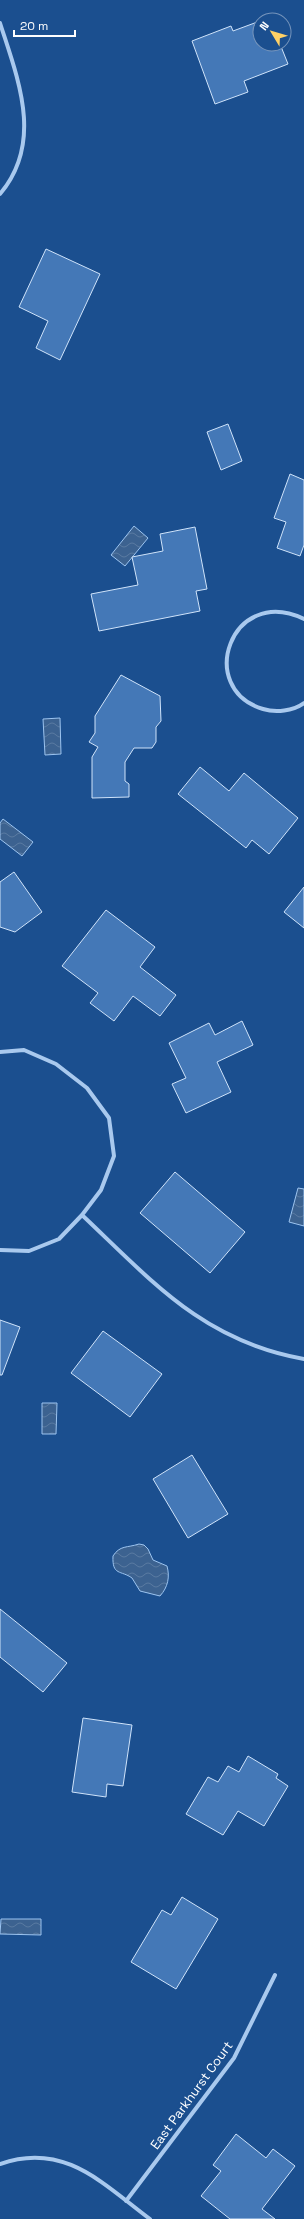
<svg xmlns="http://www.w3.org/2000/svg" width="304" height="2219" font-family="'Space Grotesk',sans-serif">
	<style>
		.water { fill: url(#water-waves); stroke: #9cc4f0 }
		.building { fill: #4478b7; stroke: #cfe3fa }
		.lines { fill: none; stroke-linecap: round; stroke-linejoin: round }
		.minor { stroke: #a9c9ee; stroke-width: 4 }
		.labels { text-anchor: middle; stroke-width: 4; stroke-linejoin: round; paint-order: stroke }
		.street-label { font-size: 13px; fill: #fff; stroke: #1b4f8f }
	</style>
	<defs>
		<pattern id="water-waves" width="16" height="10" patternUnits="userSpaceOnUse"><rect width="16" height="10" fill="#3c6290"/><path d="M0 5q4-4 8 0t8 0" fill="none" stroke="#597aa1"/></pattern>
	</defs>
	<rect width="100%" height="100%" fill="#1b4f8f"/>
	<!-- water -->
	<path class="water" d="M134,526L148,538L125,566L111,555Z
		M60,718L61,754L45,755L43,719Z
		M3,819L33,842L22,856L0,839V823Z
		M298,1188L304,1189V1226L289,1222Z
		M42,1403H57L56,1434H42Z
		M139,1544L144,1545L148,1549L153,1560L167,1566C170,1577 168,1587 160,1596L140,1591L132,1578C121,1570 112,1576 113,1556C120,1545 127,1548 139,1544Z
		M1,1919H41V1935L0,1934Z"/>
	<!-- building -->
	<path class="building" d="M260,21V44H280L288,64L244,81L248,92L215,104L192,41L231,26L233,31Z
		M46,249L100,274L60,360L36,348L48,321L19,307Z
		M228,424L242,461L221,470L207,432Z
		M290,474L304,480V545L300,556L277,548L286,522L274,518Z
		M195,527L207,589L196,591L200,611L99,631L91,594L138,585L132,557L163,551L160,534Z
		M121,675L160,696L161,721L156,727V742L152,748H134L125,762V781L129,784V797L92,798V757L98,747L89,742L95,733V716Z
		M200,767L229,791L244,773L298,818L269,854L252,840L246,848L178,794Z
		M14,872L42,912L15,932L0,927V882Z
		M304,887V928L284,912Z
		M106,910L155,947L140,967L176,995L160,1016L133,996L114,1021L90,1003L98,993L62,966Z
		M242,1021L253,1045L217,1062L231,1092L186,1113L172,1084L186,1078L169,1043L209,1023L215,1035Z
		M175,1172L245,1232L210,1273L140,1213Z
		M0,1320L20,1327L2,1375H0Z
		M103,1331L162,1374L130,1417L71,1373Z
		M192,1455L228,1514L188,1538L153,1479Z
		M0,1609L67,1663L43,1692L0,1657Z
		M83,1718L132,1725L123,1786L107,1784L106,1797L72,1792Z
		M248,1756L278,1774L276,1778L288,1786L264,1826L238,1811L223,1835L186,1814L208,1777L218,1782L228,1766L239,1772Z
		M182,1897L218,1919L176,1989L131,1962L162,1910L171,1915Z
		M236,2134L266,2158L273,2149L295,2166L262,2209L275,2219H230L201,2196L221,2171L213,2165Z"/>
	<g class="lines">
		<!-- minor -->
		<path class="minor" d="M0,23C18,79 44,142 0,194
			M304,619C231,584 195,689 263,709C276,713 293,711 304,703
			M0,1052L24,1050L56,1064L87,1088L109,1118L114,1156L101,1190L82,1215L59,1239L29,1251L0,1250
			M82,1215C153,1282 203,1341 304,1359
			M0,2164C64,2141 103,2184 150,2219
			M126,2201L234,2058L275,1975"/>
	</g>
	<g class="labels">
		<!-- street labels -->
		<g class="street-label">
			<text transform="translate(191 2095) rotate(-54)" y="5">East Parkhurst Court</text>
		</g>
	</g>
	<!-- north arrow -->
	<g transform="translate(272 32) rotate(308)"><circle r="19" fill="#1b4f8f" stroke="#7695bc"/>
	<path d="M0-3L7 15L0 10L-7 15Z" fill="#ffd166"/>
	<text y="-6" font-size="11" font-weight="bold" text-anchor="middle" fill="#ffffff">N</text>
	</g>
	<!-- scale -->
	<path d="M14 30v6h61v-6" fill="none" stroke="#ffffff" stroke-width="2"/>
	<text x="20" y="30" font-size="12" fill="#ffffff" stroke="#1b4f8f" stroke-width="3" paint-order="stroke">20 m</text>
</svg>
